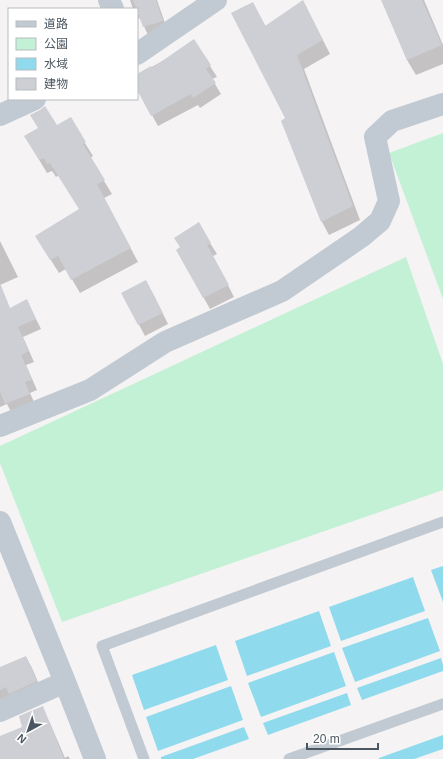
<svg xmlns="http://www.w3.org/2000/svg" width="443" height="759" font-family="Arial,'Noto Sans JP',sans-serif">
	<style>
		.green { fill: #c3f1d5 }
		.water { fill: #90daee }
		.shadow { fill: #0003 }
		.building { fill: #cdcfd5 }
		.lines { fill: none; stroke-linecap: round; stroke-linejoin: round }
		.service { stroke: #c1cad2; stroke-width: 11 }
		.minor { stroke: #c1cad2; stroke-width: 22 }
	</style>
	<rect width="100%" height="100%" fill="#f5f3f3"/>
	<!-- green -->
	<path class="green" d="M443,133V299L389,153Z
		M406,257L443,364V490L62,622L0,463V446Z"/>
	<!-- water -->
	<path class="water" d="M443,566V602L431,570Z
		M413,577L425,611L341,641L329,607Z
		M319,611L331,646L247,676L235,641Z
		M428,618L440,651L355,682L342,648Z
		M216,645L228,680L144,710L132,675Z
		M334,652L346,686L261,717L248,683Z
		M441,658L443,665V671L362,700L357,688Z
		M231,686L243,720L158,751L146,717Z
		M347,693L351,705L268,735L263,723Z
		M244,727L249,739L193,759H161V757Z
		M443,735V749L414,759H379V758Z"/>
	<!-- shadow -->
	<path class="shadow" d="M130,0H157L167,29L148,35L140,18L138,19L137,17V9H133Z
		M382,0H424L443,45V64L416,75L407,60Z
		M303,1L330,54L304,69L360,220L329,235L322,222L287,119L253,3L266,27Z
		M194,41L217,77L212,79L221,94L200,108L198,105L158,126L137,88V75L168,58Z
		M70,119L93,156L90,158L112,194L104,198L138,262L80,293L66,269L59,273L44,249L80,210L59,175L56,177L52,171L47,173L25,136L57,127Z
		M0,241L18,277L0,285Z
		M210,243L217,254L213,256L234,297L210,309L177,250Z
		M152,292L168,324L145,336L122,293Z
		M27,301L41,329L23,337L34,362L26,365L37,390L30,393L35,404L12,414L7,404L0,407V311L1,313Z
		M26,657L32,668L42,691L0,707V668Z
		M44,712L50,723L65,758L68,756L70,759H0V737L23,727Z"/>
	<!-- building -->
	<path class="building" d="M133,0H156L163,21L143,27Z
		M303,0L323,40L297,55L353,206L321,222L281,121L285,118L231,13L253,2L265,26Z
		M381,0H422L442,45L407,60Z
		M194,39L211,65L206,69L216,83L193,98L191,94L151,116L137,90V74L151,66L152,68Z
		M45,106L57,125L71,117L86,142L83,144L105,180L97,184L131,248L71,280L58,256L50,260L35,236L79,209L50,163L47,164L44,158L39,160L24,136L38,128L30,115L40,110Z
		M199,222L211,243L207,245L229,285L203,298L176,250L180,247L174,238Z
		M146,280L163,313L138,325L121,293Z
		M0,283L10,308L27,299L36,319L18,327L29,351L21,355L32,380L25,382L30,394L5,404L0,392Z
		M26,656L37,681L9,694L6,687L0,690V667Z
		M43,706L64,759H0V736L22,727L19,716Z"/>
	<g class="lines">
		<!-- service -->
		<path class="service" d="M144,759L102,646L443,522
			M289,759L443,704"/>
		<!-- minor -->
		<path class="minor" d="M109,0L113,9
			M137,54L216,0
			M0,115L35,99
			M0,426L90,390L165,342L282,291L361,237L380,221L389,201L375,137L392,121L443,104
			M0,522L65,682L95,759
			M0,711L65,682"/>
	</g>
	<!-- legend -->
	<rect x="8" y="8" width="130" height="92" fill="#ffffff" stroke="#b7bbc0"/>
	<rect x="16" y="21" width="20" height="6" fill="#c1cad2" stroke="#b7bbc0"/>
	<text x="44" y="28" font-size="12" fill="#4a5661">道路</text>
	<rect x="16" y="38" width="20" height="12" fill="#c3f1d5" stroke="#b7bbc0"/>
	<text x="44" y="48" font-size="12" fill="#4a5661">公園</text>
	<rect x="16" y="58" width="20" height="12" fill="#90daee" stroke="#b7bbc0"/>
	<text x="44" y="68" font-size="12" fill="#4a5661">水域</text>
	<rect x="16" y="78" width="20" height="12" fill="#cdcfd5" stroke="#b7bbc0"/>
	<text x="44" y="88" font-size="12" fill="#4a5661">建物</text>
	<!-- north arrow -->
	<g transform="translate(28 731) rotate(220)" stroke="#ffffff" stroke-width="3" paint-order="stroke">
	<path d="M0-3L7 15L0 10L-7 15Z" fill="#4a5661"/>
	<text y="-6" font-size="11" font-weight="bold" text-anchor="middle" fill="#4a5661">N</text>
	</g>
	<!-- scale -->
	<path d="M307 743v6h71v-6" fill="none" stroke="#4a5661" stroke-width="2"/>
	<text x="313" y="743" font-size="12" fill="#4a5661" stroke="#ffffff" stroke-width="3" paint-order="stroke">20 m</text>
</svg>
